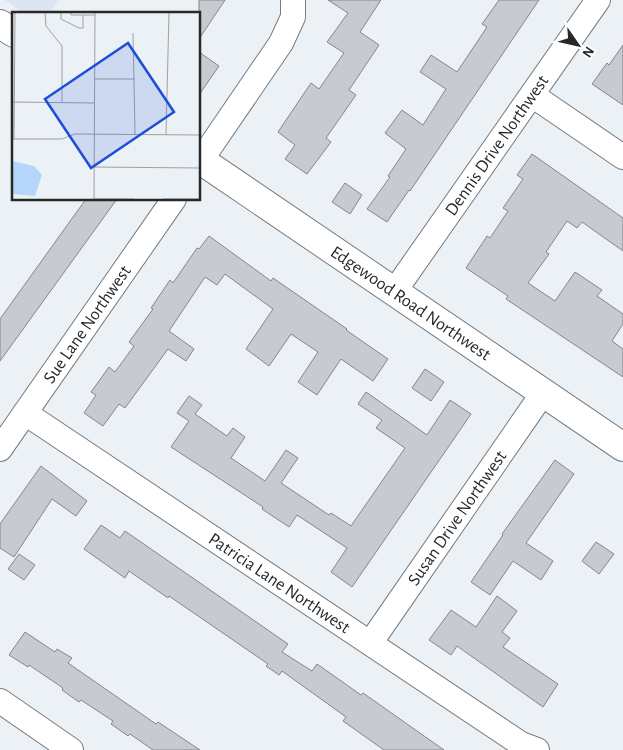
<svg xmlns="http://www.w3.org/2000/svg" width="623" height="750" font-family="'Alegreya Sans',sans-serif">
	<style>
		.built { fill: #dce6f1 }
		.building { fill: #c7cbd0; stroke: #83878c }
		.lines { fill: none; stroke-linecap: round; stroke-linejoin: round }
		.minor-casing { stroke: #777c80; stroke-width: 26 }
		.major-casing { stroke: #777c80; stroke-width: 30 }
		.minor { stroke: #fff; stroke-width: 24 }
		.major { stroke: #fff; stroke-width: 28 }
		.labels { text-anchor: middle; stroke-width: 4.5; stroke-linejoin: round; paint-order: stroke }
		.street-label { font-size: 18px; fill: #26282a; stroke: #fdfeff }
		.inset-road { fill: none; stroke: #9da1a4; stroke-width: 1 }
		.view { fill: #1d4ed8; fill-opacity: 0.15; stroke: #1d4ed8; stroke-width: 2.5 }
		.inset-edge { fill: none; stroke: #26282a; stroke-width: 2.5 }
	</style>
	<rect width="100%" height="100%" fill="#ecf1f6"/>
	<!-- built -->
	<path class="built" d="M5,0H58L49,14H24Z"/>
	<!-- building -->
	<path class="building" d="M199,0H225L199,39Z
		M328,0H381L360,32L379,45L349,90L356,95L326,138L331,142L307,174L285,159L295,145L278,132L311,83L319,89L344,53L327,42L348,13Z
		M499,0H539L410,191L409,190L387,222L367,209L390,177L388,176L406,149L385,133L402,110L423,125L446,89L420,72L431,55L457,72L487,27L482,24Z
		M623,45V105L592,84L607,63L609,65Z
		M199,52L219,66L199,95Z
		M532,154L623,218V251L582,222L577,228L567,221L546,252L549,254L528,283L555,301L575,272L602,290L597,296L623,314V324L612,341L623,349V377L506,299L508,296L466,268L487,236L490,238L508,211L503,208L523,179L517,175Z
		M345,183L362,195L350,214L332,202Z
		M86,199H117L0,361V319Z
		M209,236L271,281L273,278L347,329L346,330L388,359L373,381L341,359L317,395L298,382L318,352L291,334L269,366L246,349L273,309L225,274L217,285L205,277L169,331L194,349L186,361L168,349L125,408L119,404L103,426L84,413L96,395L91,392L109,367L115,372L134,346L129,342L153,309L151,308L170,280L173,283L197,248L199,249Z
		M425,369L444,382L431,401L412,388Z
		M366,392L427,435L450,400L471,414L352,587L331,572L347,548L297,515L289,527L262,509L263,507L171,447L189,421L177,413L189,396L202,405L195,414L227,436L233,428L245,437L231,458L265,481L286,450L298,458L281,483L329,515L331,513L351,526L405,448L376,428L382,420L358,404Z
		M555,460L574,474L526,543L553,561L541,580L513,561L490,595L471,582L503,535L502,534Z
		M41,466L87,501L76,516L52,499L14,557L0,548V524Z
		M101,525L120,538L125,531L288,644L282,652L312,671L317,664L361,695L363,693L444,750H384L343,721L346,717L282,671L279,675L266,666L268,664L169,596L168,598L129,571L125,578L84,549Z
		M596,542L614,554L599,574L582,561Z
		M19,554L35,565L24,580L8,569Z
		M497,596L517,611L502,632L510,638L503,647L558,684L543,707L457,646L451,655L429,640L451,610L476,627Z
		M25,632L55,652L57,649L72,658L68,663L156,724L158,722L200,750H153L130,734L128,736L111,724L113,721L81,700L79,702L62,690L63,688L29,665L28,667L9,655Z"/>
	<g class="lines">
		<!-- minor casing -->
		<g class="minor-casing">
			<g id="minor">
				<path d="M532,95L623,157"/>
				<path d="M199,163L281,43L293,17V0"/>
				<path id="s1" d="M394,292L598,0"/>
				<path id="s2" d="M25,413L521,744L537,750"/>
				<path id="s3" d="M0,449L174,199"/>
				<path id="s4" d="M371,642L543,393"/>
				<path d="M0,701L71,750"/>
			</g>
		</g>
		<!-- major casing -->
		<g class="major-casing">
			<g id="major">
				<path d="M0,24L14,33"/>
				<path id="s5" d="M199,159L623,447"/>
			</g>
		</g>
		<!-- minor -->
		<use href="#minor" class="minor"/>
		<!-- major -->
		<use href="#major" class="major"/>
	</g>
	<g class="labels">
		<!-- street labels -->
		<g class="street-label">
			<text dy="6" stroke="none"><textPath href="#s1" startOffset="179">Dennis Drive Northwest</textPath></text>
			<text dy="6" stroke="none"><textPath href="#s5" startOffset="256">Edgewood Road Northwest</textPath></text>
			<text dy="6" stroke="none"><textPath href="#s3" startOffset="152">Sue Lane Northwest</textPath></text>
			<text dy="6" stroke="none"><textPath href="#s4" startOffset="151">Susan Drive Northwest</textPath></text>
			<text dy="6" stroke="none"><textPath href="#s2" startOffset="306">Patricia Lane Northwest</textPath></text>
		</g>
	</g>
	<!-- overview -->
	<g transform="translate(12 12)">
		<rect width="188" height="188" fill="#ecf1f6"/>
		<path d="M0,149L22,154L30,163L23,184L0,182Z" fill="#b3d6fa"/>
		<path class="inset-road" d="M33,0L34,14L50,34V90M49,0V7L67,16H71V3M59,0V3H83M121,21L123,122M82,67H123M0,90L82,91M154,123L157,0M0,127H50L63,122L188,123M2,127L3,0M82,155L188,156M82,187H122M82,187L83,0M151,187H188"/>
		<path class="view" d="M116,31L162,100L79,156L33,87Z"/>
		<rect width="188" height="188" class="inset-edge"/>
	</g>
	<!-- north arrow -->
	<g transform="translate(578 45) rotate(124)" stroke="#fdfeff" stroke-width="4" paint-order="stroke">
	<path d="M0-4L9 19L0 12L-9 19Z" fill="#26282a"/>
	<text y="-8" font-size="14" font-weight="bold" text-anchor="middle" fill="#26282a">N</text>
	</g>
</svg>
